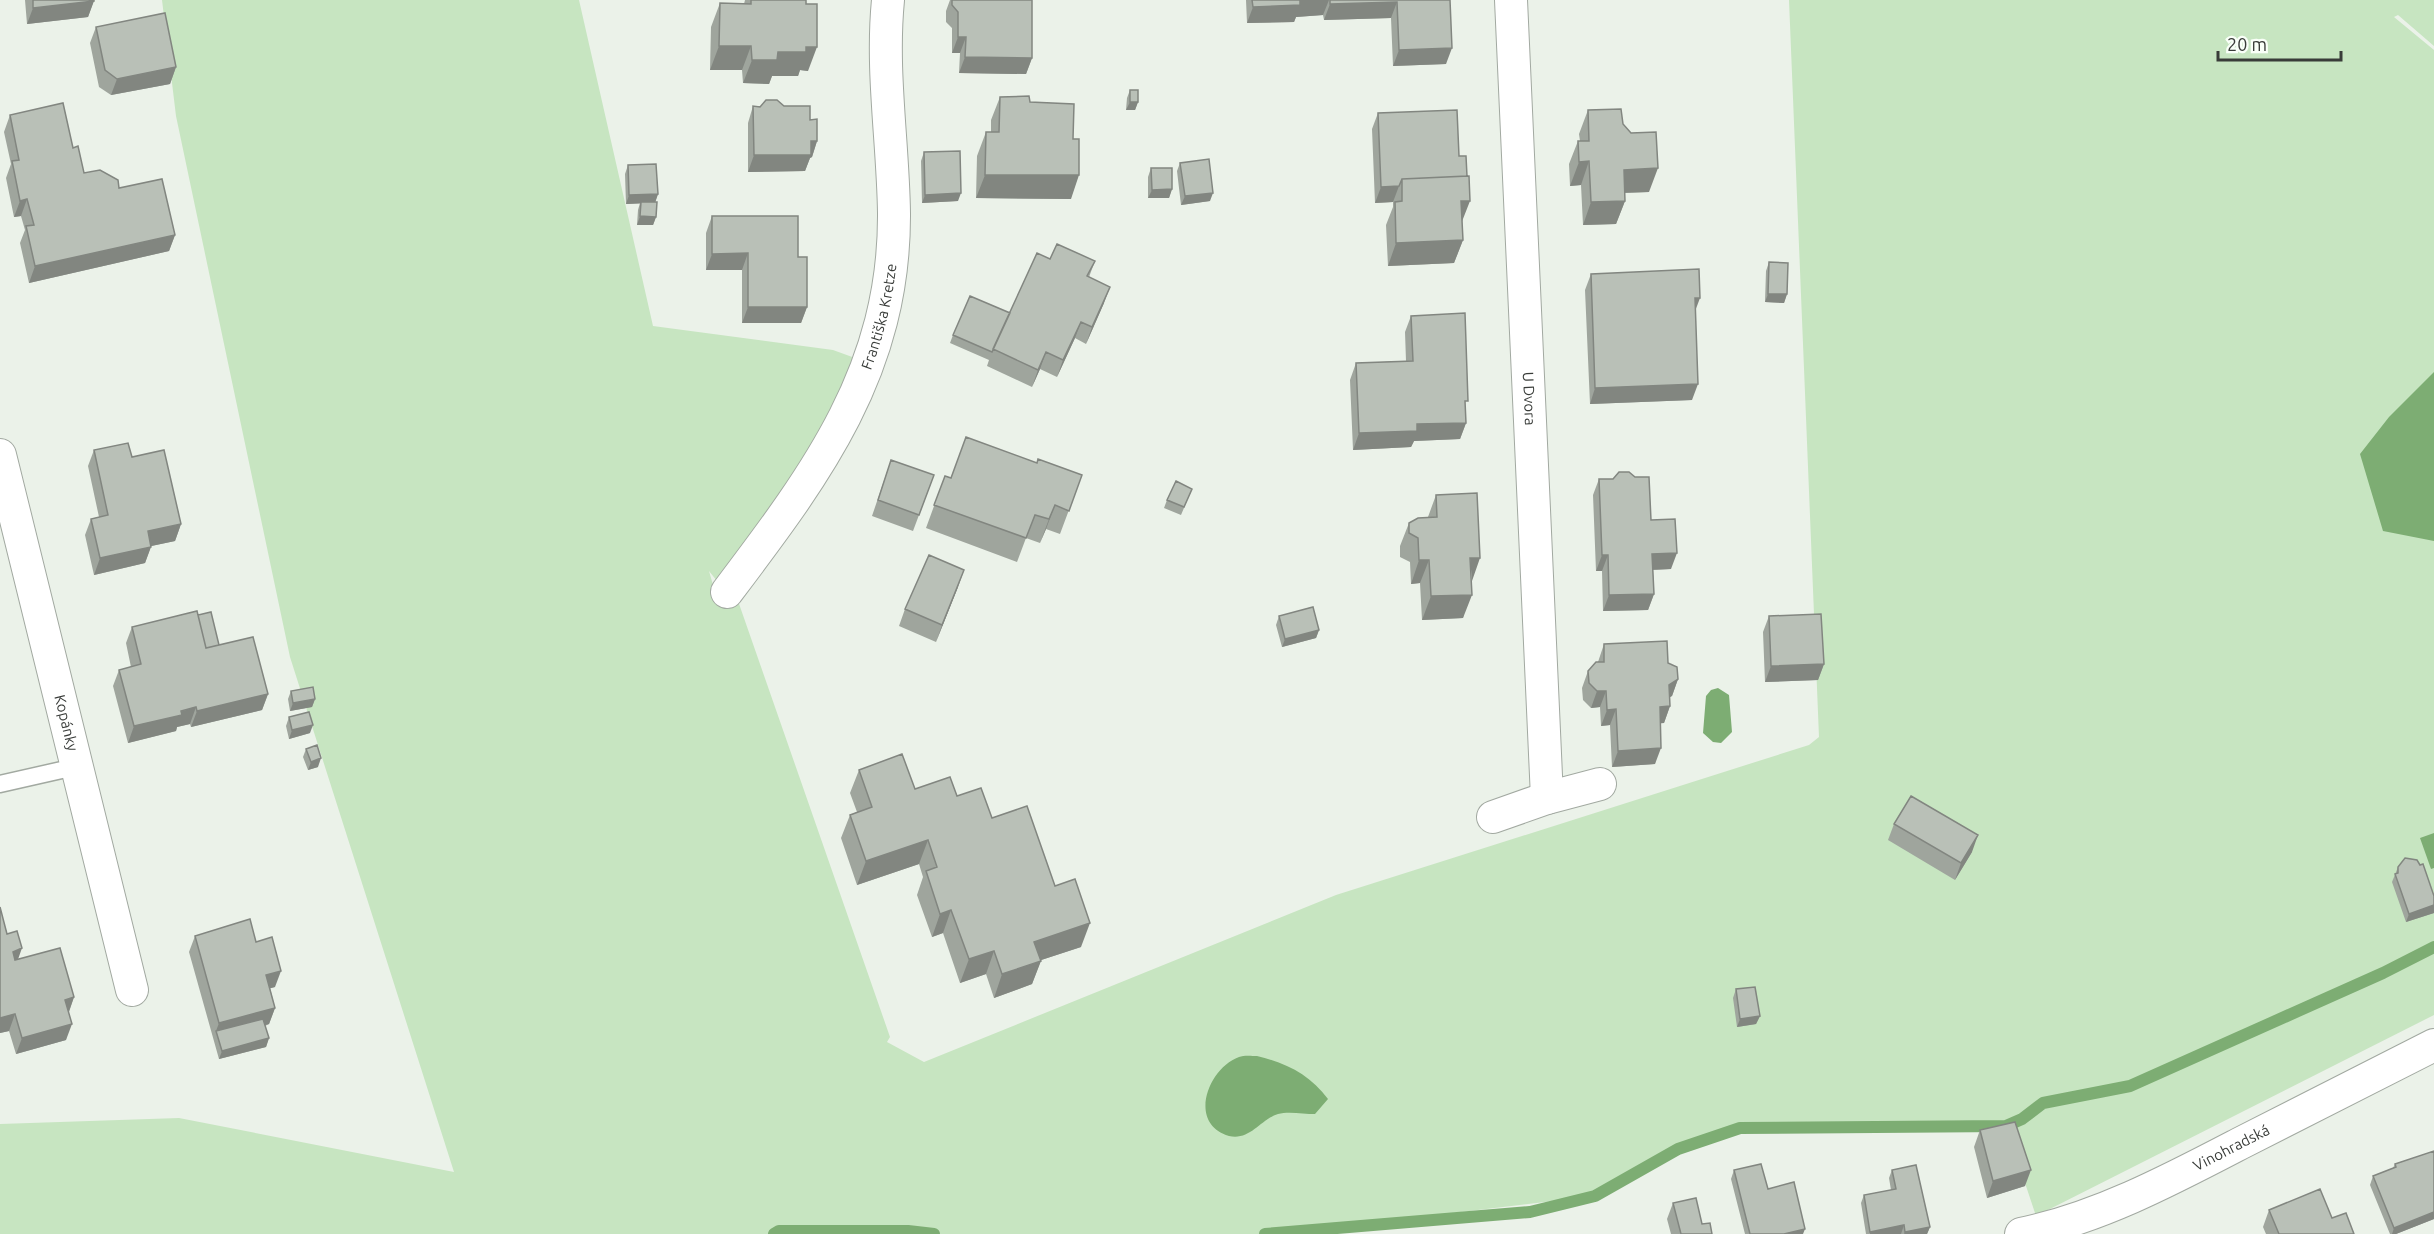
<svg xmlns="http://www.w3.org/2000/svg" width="2434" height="1234" font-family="Ubuntu,sans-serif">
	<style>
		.green { fill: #c7e5c1 }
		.water { fill: #7dad73 }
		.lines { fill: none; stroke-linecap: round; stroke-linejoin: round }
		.stream { stroke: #7dad73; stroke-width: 12 }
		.service-casing { stroke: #a2a9a1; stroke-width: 19 }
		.minor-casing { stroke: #a2a9a1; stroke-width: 34 }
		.service { stroke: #fff; stroke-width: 16 }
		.minor { stroke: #fff; stroke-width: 32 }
		.wall { fill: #9fa59d }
		.shaded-wall { fill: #828680 }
		.building { fill: #b9c0b7; stroke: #828680; stroke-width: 1.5 }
		.labels { text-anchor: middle; stroke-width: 4.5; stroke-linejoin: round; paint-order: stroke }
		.street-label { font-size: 15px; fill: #393c39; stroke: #f9fff8 }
	</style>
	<rect width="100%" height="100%" fill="#ebf2e9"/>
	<!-- green -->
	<path class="green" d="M162,0H579L653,326L833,350L855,358L850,373L803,465L717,581L709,571L713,585L737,598L890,1037L887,1042L924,1062L1336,895L1809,745L1819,737L1789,0H2434V46L2398,15L2394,17L2434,50V1015L2036,1216L2006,1126L1740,1128L1678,1149L1595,1196L1276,1234H0V1124L179,1118L454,1172L290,657L176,116Z"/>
	<!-- water -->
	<path class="water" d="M2434,372V541L2383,531L2360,454L2389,417Z
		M1718,688L1729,695L1732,732L1721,743L1713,742L1703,733L1706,696L1711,690Z
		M2434,833V868L2431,869L2420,838Z
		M1257,1056C1287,1063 1310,1075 1328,1099L1315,1114C1304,1114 1288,1111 1278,1114C1261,1119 1250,1141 1229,1136C1187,1124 1208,1068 1239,1057C1244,1055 1252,1056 1257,1056Z"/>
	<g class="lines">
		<!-- stream -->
		<path class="stream" d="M774,1234L779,1231H908L934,1234
			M1265,1234L1530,1212L1595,1196L1678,1149L1740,1128L2006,1126L2022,1119L2043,1103L2130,1086L2383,973L2434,947"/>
		<!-- service casing -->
		<g class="service-casing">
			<path id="service" d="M0,784L75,767"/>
		</g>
		<!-- minor casing -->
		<g class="minor-casing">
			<g id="minor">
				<path id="s1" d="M1511,0L1547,798"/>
				<path id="s2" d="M0,455L132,990"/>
				<path id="s3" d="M727,592C817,473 895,370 894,213C893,142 881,71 888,0"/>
				<path d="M1493,817L1547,798L1600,784"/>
				<path id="s4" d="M2021,1234C2098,1218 2170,1180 2239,1144C2304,1111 2369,1078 2434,1045"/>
			</g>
		</g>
		<!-- service -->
		<use href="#service" class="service"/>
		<!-- minor -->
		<use href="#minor" class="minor"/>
	</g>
	<!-- wall -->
	<path class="wall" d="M25,0H94L88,17L27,24Z
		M745,0H806L808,71L800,70L798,76H772L769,84L743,83L742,70H710L711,27L720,3L744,4Z
		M950,0H1032V58L1026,74L959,73L960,53H952V28L946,22V11Z
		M1246,0H1450L1446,64L1393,66L1391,18L1324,20L1323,15L1296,17L1294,22L1247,23Z
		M96,27L176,67L170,84L111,95L99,87L90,43Z
		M1130,90L1138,102L1135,110H1126L1127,98Z
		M1000,97L1030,102L1073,139L1071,199L976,198L977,156L986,132H991V120Z
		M753,106H784L810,120L817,141L812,157L810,158L805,171L748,172V123Z
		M1588,110L1623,124L1649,192L1625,193V201L1616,224L1583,225L1581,185L1570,186L1569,164L1578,141H1580L1579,134Z
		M1378,113L1459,156L1463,240L1454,263L1388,266L1386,225L1393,207V202L1375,203L1372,129Z
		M10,115L73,148L84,173L119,188L175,235L169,251L29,283L20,243L25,230L21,216L14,217L6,178L11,164L4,132Z
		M924,152L958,201L922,203L921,161Z
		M1180,163L1210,201L1181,205L1177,171Z
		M628,165L658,194L655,202L656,217L653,225H637L638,210L640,203L626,204L625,174Z
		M1151,168L1172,189L1169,198H1148V177Z
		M712,216L807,307L801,323H742V270H706V233Z
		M1050,259L1095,261L1089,277L1104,303L1086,344L1075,338L1057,377L1040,369L1032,387L987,366L989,360L950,343L953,335L1010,313Z
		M1769,262L1787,294L1784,303L1765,302L1766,271Z
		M1591,274L1695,311L1692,400L1590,404L1585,290Z
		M1411,316L1465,409L1466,423L1460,439L1414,441L1411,447L1353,450L1350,380L1356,363L1406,361L1405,332Z
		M94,450L132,457L181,524L175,541L151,546L145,563L94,575L85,535L91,519L99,517L88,466Z
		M891,460L934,475L913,531L872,516Z
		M1082,475L1060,534L1046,529L1040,543L1026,538L1017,562L926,528L945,476L951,478Z
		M1599,479L1651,520L1671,569L1653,570L1654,594L1648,610L1603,611L1602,571H1596L1593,495Z
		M1192,489L1181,515L1164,508L1167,500Z
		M1436,495L1471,581L1463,618L1422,620L1420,583L1411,584L1410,562L1400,557V546L1409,523L1428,517Z
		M958,587L936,642L899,626L905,609Z
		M198,615L219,645L268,694L262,710L191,727L190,724L177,727L176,731L128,743L113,686L119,670L131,667L126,643L132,627Z
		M1279,616L1319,630L1316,638L1282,647L1276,625Z
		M1769,616L1824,664L1818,680L1765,682L1763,632Z
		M1604,644L1668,663L1678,679L1672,696L1669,697L1670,706L1664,723H1660L1655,764L1612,767L1610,725L1601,726L1600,707L1591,708L1583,700L1582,688L1588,671L1598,662Z
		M291,691L315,699L312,707L290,711L288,699Z
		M289,717L310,733L289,739L286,726Z
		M306,749L318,767L308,770L303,757Z
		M859,770L915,789L957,796L992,818L1055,886L1081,947L1041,960L1032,984L994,998L986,974L960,983L943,933L932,937L917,895L923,877L919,864L857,885L841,838L850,815L857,812L850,793Z
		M1894,824L1972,852L1955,880L1888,840Z
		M2398,867L2434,896V913L2406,922L2392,882Z
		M0,907L7,934L18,959L74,997L69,1012L66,1040L16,1054L9,1031L0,1033Z
		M195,936L256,942L275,987L270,988L275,1008L269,1024L265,1026L269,1038L266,1047L219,1059L189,952Z
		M1736,989L1760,1016L1756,1024L1737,1027L1733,998Z
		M1980,1130L2025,1186L1987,1198L1974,1147Z
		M2434,1151V1219L2396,1234H2390L2370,1185L2373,1176L2393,1168L2395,1164Z
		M1734,1170L1803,1234H1745L1731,1179Z
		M1892,1170L1930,1227L1927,1234H1866L1861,1203L1864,1195L1891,1190L1889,1178Z
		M1673,1203L1702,1224L1712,1234H1671L1667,1219Z
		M2269,1210L2332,1218L2354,1234H2266L2263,1227Z"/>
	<!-- shaded-wall -->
	<path class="shaded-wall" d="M1300,0H1329L1323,15L1296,17L1294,22L1247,23L1253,7Z
		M94,1L88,17L27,24L33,8Z
		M1397,2L1391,18L1324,20L1330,4Z
		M958,37H966L960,53H952Z
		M719,46H751L742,70H710Z
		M806,47H817L808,71L800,70L798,76H772L769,84L743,83L752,60L778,52Z
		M1452,48L1446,64L1393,66L1399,50Z
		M965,57L1032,58L1026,74L959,73Z
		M176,67L170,84L111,95L117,79Z
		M1130,102H1138L1135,110H1126Z
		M811,141H817L812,157L810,158L805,171L748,172L754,155Z
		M1589,161L1581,185L1570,186L1579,162Z
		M1658,168L1649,192L1615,193L1624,170Z
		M985,175H1079L1071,199L976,198Z
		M1399,186L1393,202L1375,203L1381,187Z
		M1172,189L1169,198H1148L1152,190Z
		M961,193L958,201L922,203L925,195Z
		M1213,193L1210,201L1181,205L1185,196Z
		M658,194L655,203L626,204L629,195Z
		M27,199L21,216L14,217L20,201Z
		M1461,201H1470L1461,224Z
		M1625,201L1616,224L1583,225L1591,202Z
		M640,216L656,217L653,225H637Z
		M175,235L169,251L29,283L35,266Z
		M1463,240L1454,263L1388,266L1396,243Z
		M748,253L742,270H706L712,254Z
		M1110,287L1104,303L1086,344L1092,327Z
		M1768,294H1787L1784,303L1765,302Z
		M1695,298H1700L1694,314Z
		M748,307H807L801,323H742Z
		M1081,322L1075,338L1057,377L1063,360Z
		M1046,352L1040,369L1032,387L1038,370Z
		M1698,384L1692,400L1590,404L1595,388Z
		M1466,423L1460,439L1414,441L1411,447L1353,450L1359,433L1417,424Z
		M1055,505L1046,529L1040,543L1049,519Z
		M181,524L175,541L142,548L148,531Z
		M151,547L145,563L94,575L100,558Z
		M1677,553L1671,569L1646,570L1652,554Z
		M1602,555H1608L1602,571H1596Z
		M1470,558H1480L1472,581Z
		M1419,560H1429L1420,583L1411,584Z
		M964,570L958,587L936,642L942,625Z
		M1654,594L1648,610L1603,611L1609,595Z
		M1472,595L1463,618L1422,620L1431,596Z
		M1319,630L1316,638L1282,647L1285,639Z
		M1824,664L1818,680L1765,682L1771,666Z
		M1678,679L1672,696L1663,701L1669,685Z
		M1597,691H1606L1600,707L1591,708Z
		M268,694L262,710L191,727L197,711Z
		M315,699L312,707L290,711L293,703Z
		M1670,706L1664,723L1654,724L1660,707Z
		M196,707L190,724L177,727L176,731L128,743L134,726Z
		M1616,709L1610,725L1601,726L1607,710Z
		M313,725L310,733L289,739L292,730Z
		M1661,748L1655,764L1612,767L1618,751Z
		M321,758L318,767L308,770L311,762Z
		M1978,835L1972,852L1955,880L1961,863Z
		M928,840L919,864L857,885L866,861Z
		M2434,905V913L2406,922L2409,914Z
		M951,910L943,933L932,937L940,914Z
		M1090,923L1081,947L1026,965L1034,942Z
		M22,948L16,965L13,952Z
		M994,951L986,974L960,983L969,959Z
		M1041,961L1032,984L994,998L1002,974Z
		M281,971L275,987L260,991L266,975Z
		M74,997L68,1014L65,1000Z
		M275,1008L269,1024L218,1038L216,1031L219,1023Z
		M15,1014L9,1031L0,1033V1018Z
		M1760,1016L1756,1024L1737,1027L1740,1019Z
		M72,1024L66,1040L16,1054L22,1038Z
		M269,1038L266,1047L219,1059L222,1051Z
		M2031,1170L2025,1186L1987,1198L1993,1181Z
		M2434,1212V1219L2396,1234H2392L2394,1228Z
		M1904,1225L1901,1234H1870V1232Z
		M1930,1227L1927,1234H1904L1905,1232Z
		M1805,1229L1803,1234H1784Z"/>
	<!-- building -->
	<path class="building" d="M33,0H94V1L33,8Z
		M751,0H806V4H817V47H806V52H778L777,60H752L751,46H719L720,3L751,4Z
		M952,0H1032V58L965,57L966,37H958V12L952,5Z
		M1252,0H1309H1300V5L1253,7Z
		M1330,0H1450L1452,48L1399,50L1397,2L1330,4Z
		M165,13L176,67L117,79L105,70L96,27Z
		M1130,90H1138V102H1130Z
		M1029,96L1030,102L1074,104L1073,139H1079V175H985L986,132H999L1000,97Z
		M766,100H777L784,106H810V120L817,119V141H811V155H754L753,106L760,107Z
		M63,103L73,148L78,146L84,173L100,170L118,180L119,188L162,179L175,235L35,266L26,226L34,225L27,199L20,201L12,161L19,160L10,115Z
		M1621,109L1623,124L1631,133L1656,132L1658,168L1624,170L1625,201L1591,202L1589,161L1579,162L1578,141H1589L1588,110Z
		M1457,110L1459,156H1466L1467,176L1402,179L1399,186L1381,187L1378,113Z
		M960,151L961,193L925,195L924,152Z
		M1209,159L1213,193L1185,196L1180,163Z
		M656,164L658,194L629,195L628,165Z
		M1151,168H1172V189L1152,190Z
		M1469,176L1470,201H1461L1463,240L1396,243L1395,202L1402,201V179Z
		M641,202H657L656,217L640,216Z
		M712,216H798V257H807V307H748V253L712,254Z
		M1057,244L1095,261L1087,276L1110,287L1092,327L1081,322L1063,360L1046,352L1038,370L993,349L1037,253L1050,259Z
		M1769,262L1788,263L1787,294H1768Z
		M1699,269L1700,298H1695L1698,384L1595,388L1591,274Z
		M970,296L1010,313L992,352L953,335Z
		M1465,313L1468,401H1465L1466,423L1417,424V431L1359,433L1356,363L1413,361L1411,316Z
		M966,437L1037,463L1038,459L1082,475L1069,511L1055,505L1049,519L1035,515L1026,538L934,505L945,476L951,478Z
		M128,443L132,457L164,450L181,524L148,531L151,547L100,558L91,519L108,515L94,450Z
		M891,460L934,475L919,515L878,500Z
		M1619,472H1629L1635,477H1649L1651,520L1675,519L1677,553L1652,554L1654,594L1609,595L1608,555H1602L1599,479H1613Z
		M1176,481L1192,489L1184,507L1167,500Z
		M1477,493L1480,558H1470L1472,595L1431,596L1429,560H1419L1418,538L1409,533V523L1418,518L1437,517L1436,495Z
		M929,555L964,570L942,625L905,609Z
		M1313,607L1319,630L1285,639L1279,616Z
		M197,611L206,648L253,637L268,694L197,711L196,707L181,711L182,715L134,726L119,670L141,664L132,627Z
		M211,612L219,645L206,648L198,615Z
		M1821,614L1824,664L1771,666L1769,616Z
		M1667,641L1668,663L1677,667L1678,679L1669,685L1670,706L1660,707L1661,748L1618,751L1616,709L1607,710L1606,691H1597L1589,683L1588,671L1596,662H1604V644Z
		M313,687L315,699L293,703L291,691Z
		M309,712L313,725L292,730L289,717Z
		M317,745L321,758L311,762L306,749Z
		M902,754L915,789L950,777L957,796L981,788L992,818L1027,806L1055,886L1075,879L1090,923L1034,942L1041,961L1002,974L994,951L969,959L951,910L940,914L926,871L937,867L928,840L866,861L850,815L872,807L859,770Z
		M1911,796L1978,835L1961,863L1894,824Z
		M2405,858L2417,860L2420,865L2423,864L2434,896V905L2409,914L2395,874L2398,873V867Z
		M0,907L7,934L17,931L22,948L13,952L15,960L60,948L74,997L65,1000L72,1024L22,1038L15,1014L0,1018Z
		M250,919L256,942L272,937L281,971L266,975L275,1008L219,1023L195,936Z
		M1755,987L1760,1016L1740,1019L1736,989Z
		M263,1019L269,1038L222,1051L216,1031Z
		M2015,1122L2031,1170L1993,1181L1980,1130Z
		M2434,1151V1212L2394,1228L2373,1176L2396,1167L2395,1164Z
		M1761,1164L1768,1189L1794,1182L1805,1229L1784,1234H1750L1734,1170Z
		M1916,1165L1930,1227L1905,1232L1904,1225L1870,1232L1864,1195L1896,1189L1892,1170Z
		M2320,1189L2332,1218L2346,1213L2354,1234H2279L2269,1210Z
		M1696,1198L1702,1224L1710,1223L1712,1234H1681L1673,1203Z"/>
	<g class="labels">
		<!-- street labels -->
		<g class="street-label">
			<text dy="5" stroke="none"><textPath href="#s3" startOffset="318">Františka Kretze</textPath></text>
			<text dy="5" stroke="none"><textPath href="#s1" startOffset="399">U Dvora</textPath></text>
			<text dy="5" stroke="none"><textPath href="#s2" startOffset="276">Kopánky</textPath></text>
			<text dy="5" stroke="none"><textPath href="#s4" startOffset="228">Vinohradská</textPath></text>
		</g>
	</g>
	<!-- scale -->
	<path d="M2218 51v9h123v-9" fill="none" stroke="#393c39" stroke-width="3"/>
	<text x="2227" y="51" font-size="18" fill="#393c39" stroke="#f9fff8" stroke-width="4.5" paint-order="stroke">20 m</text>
</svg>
